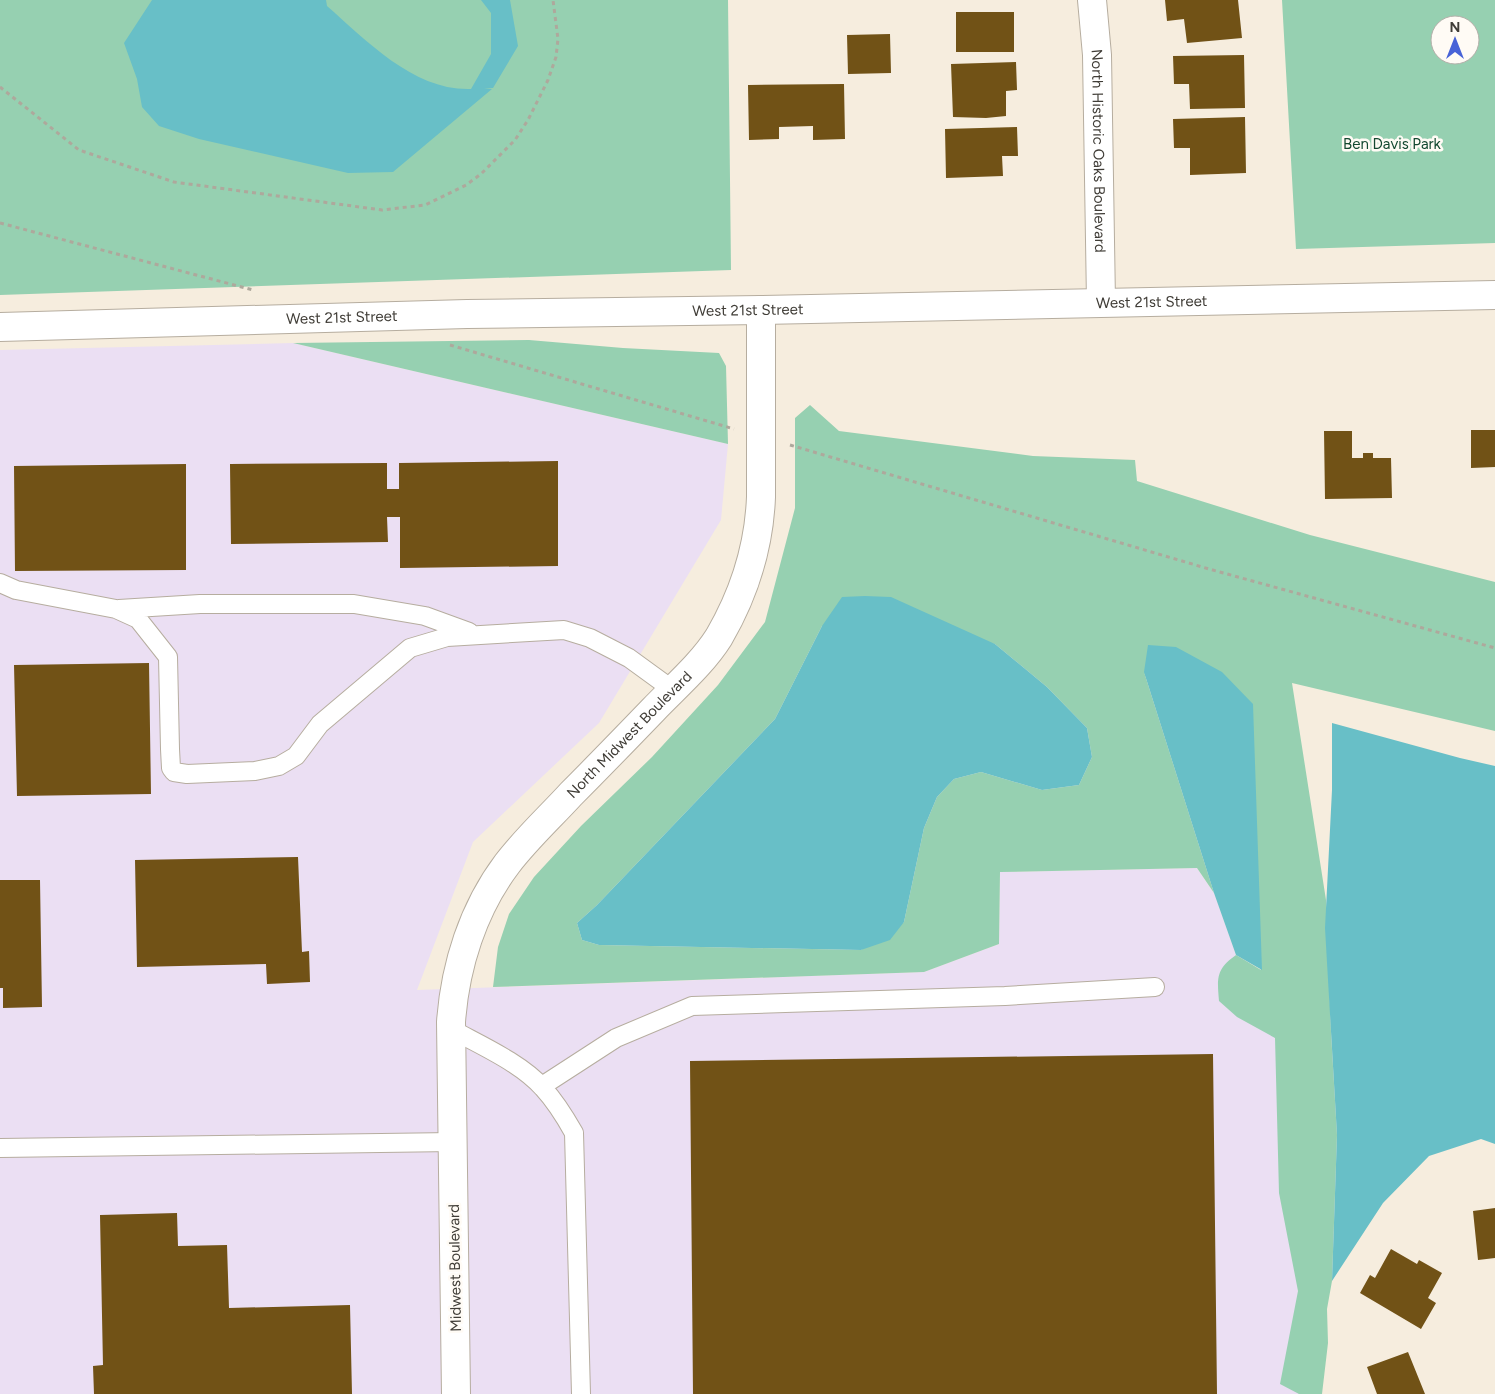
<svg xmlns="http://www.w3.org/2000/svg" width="1495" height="1394" font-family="Figtree,sans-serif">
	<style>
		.industrial { fill: #ebdff3 }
		.green { fill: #96d0b1; fill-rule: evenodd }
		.water { fill: #68bfc7 }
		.building { fill: #715216 }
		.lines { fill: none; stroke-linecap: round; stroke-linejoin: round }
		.service-casing { stroke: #b6ad9f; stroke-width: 20 }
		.minor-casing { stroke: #b6ad9f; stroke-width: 30 }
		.tertiary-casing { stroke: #b6ad9f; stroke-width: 30 }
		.path { stroke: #aea89c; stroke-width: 3; stroke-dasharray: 4 4; stroke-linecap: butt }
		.service { stroke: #fff; stroke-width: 18 }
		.minor { stroke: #fff; stroke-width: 28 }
		.tertiary { stroke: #fff; stroke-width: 28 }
		.labels { text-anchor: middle; stroke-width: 5; stroke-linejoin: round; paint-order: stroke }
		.park-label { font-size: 15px; fill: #134830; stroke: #fffbf5 }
		.street-label { font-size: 15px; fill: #403d37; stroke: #fffbf5 }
	</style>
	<rect width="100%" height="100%" fill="#f6edde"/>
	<!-- industrial -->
	<path class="industrial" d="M293,343L728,444L721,520L599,723L473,842L417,990L924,972L999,944L1000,872L1197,868L1214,893L1236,955L1295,1024L1299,1394H0V350Z"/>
	<!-- green -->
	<path class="green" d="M0,0H728L731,270L0,295Z
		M1282,0H1495V243L1296,249ZM1440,25H1470V55H1440Z
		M529,340L623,348L719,353L726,366L728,444L293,343Z
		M810,405L839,431L1033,456L1135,460L1137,481L1310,535L1495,582V731L1292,683L1326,900L1331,1032L1337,1135L1332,1281L1327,1309L1328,1343L1322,1394H1299L1280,1384L1298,1291L1279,1193L1275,1038L1237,1017L1219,1001C1217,978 1216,969 1236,955L1261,970L1144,672L1214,893L1197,868L1000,872L999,944L924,972L493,987L498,947L509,914L534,877L581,826L652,757L718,685L765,622L795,508V418ZM822,626L995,644L1047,687L1087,728L1092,757L1079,785L1042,790L981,772L954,779L937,797L924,828L904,922L861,950L599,945L582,940L577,923L597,905L775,719Z"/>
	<!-- water -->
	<path class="water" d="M152,0H326L327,6C367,41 414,91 471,89L491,54V13L481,0H510L518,46L493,88H484L492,89L393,172L348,173L199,139L159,126L142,107L137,79L124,43Z
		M865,596L891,597L995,644L1047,687L1087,728L1092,757L1079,785L1042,790L981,772L954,779L937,797L924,828L904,922L890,940L861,950L599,945L582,940L577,923L597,905L775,719L822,626L842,597Z
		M1148,645L1176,647L1222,672L1253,704L1262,970L1236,955L1214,893L1144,672Z
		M1332,723L1460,758L1495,766V1144L1481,1139L1429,1156L1383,1203L1332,1281L1337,1135L1325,928L1332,790Z"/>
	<!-- building -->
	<path class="building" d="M1165,0H1238L1242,38L1187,43L1184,19L1167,21Z
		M956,12H1014V52H956Z
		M890,34L891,73L848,74L847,35Z
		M1244,55L1245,108L1190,109L1189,84H1174L1173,56Z
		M1016,62L1017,90L1006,91V116L986,118L953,117L951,64Z
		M844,84L845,139L813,140V126L779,127V139L749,140L748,85Z
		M1245,117L1246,173L1190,175V148H1174L1173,119Z
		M1017,127L1018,156H1002L1003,176L946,178L945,129Z
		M1471,430H1495V467L1471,468Z
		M1324,431H1352V458H1363V453H1373V458H1391L1392,498L1325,499Z
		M558,461V566L400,568V517H387L388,542L231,544L230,464L387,463V489H399V463Z
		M186,464V570L15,571L14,466Z
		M149,663L151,794L17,796L14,665Z
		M298,857L302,952L309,951L310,982L267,984L266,964L137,967L135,860Z
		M0,880H40L42,1007L3,1008V988H0Z
		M1213,1054L1217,1394H693L690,1061Z
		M1495,1208V1258L1478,1260L1473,1211Z
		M177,1213L178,1246L227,1245L229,1308L350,1305L352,1394H94L93,1366L103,1365L100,1215Z
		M1391,1249L1417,1264L1419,1260L1442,1273L1428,1298L1436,1303L1421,1329L1360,1293L1370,1275L1375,1278Z
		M1408,1352L1425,1394H1377L1367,1367Z"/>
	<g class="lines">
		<!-- service casing -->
		<g class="service-casing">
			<path id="service" d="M0,583L16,590L116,609L138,619L168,657L170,749L171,768L174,772L187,774L255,771L279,766L296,756L320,724L410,648L447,637L564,630L590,638L629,658L673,690
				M119,609L200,604H354L425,616L469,632
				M451,1029C480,1045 521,1063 543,1088C556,1102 565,1117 574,1133L581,1394
				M542,1086L616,1038L692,1006L1005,996L1155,987
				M0,1148L453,1142"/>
		</g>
		<!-- minor casing -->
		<g class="minor-casing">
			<g id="minor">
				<path id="s1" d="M1092,0L1097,55L1101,302"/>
				<path id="s2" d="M456,1394L451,1022C455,966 473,909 507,864C526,839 550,817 571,794C599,766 626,738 653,710C675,687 702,664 719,637C744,594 759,548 761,497V310"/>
			</g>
		</g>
		<!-- tertiary casing -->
		<g class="tertiary-casing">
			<g id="tertiary">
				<path id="s3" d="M0,327L467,314L761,310L1495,295"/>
			</g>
		</g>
		<!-- path -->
		<path class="path" d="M0,87L79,150L174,182L382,210L425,205L466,185L481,174L515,140L528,120L548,80L556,57L558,39L553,0
			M0,223L253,290
			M450,345L734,429
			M790,445L1209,569L1495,648"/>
		<!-- service -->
		<use href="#service" class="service"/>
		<!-- minor -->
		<use href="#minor" class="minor"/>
		<!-- tertiary -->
		<use href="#tertiary" class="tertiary"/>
	</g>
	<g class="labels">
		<!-- park labels -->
		<g class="park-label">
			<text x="1392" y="149">Ben Davis Park</text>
		</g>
		<!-- street labels -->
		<g class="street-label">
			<text dy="5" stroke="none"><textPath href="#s1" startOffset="151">North Historic Oaks Boulevard</textPath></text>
			<text dy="5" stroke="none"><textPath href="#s3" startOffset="1152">West 21st Street</textPath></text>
			<text dy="5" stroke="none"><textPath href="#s3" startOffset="748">West 21st Street</textPath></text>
			<text dy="5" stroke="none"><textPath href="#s3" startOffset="342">West 21st Street</textPath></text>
			<text dy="5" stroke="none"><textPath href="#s2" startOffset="720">North Midwest Boulevard</textPath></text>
			<text transform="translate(455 1268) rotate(-91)" y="5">Midwest Boulevard</text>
		</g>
	</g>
	<!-- north arrow -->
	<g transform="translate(1455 40)"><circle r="24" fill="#fffbf5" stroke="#b3afa9"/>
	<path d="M0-4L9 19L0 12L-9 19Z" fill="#4863d7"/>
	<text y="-8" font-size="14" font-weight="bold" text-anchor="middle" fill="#403d37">N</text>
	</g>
</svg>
